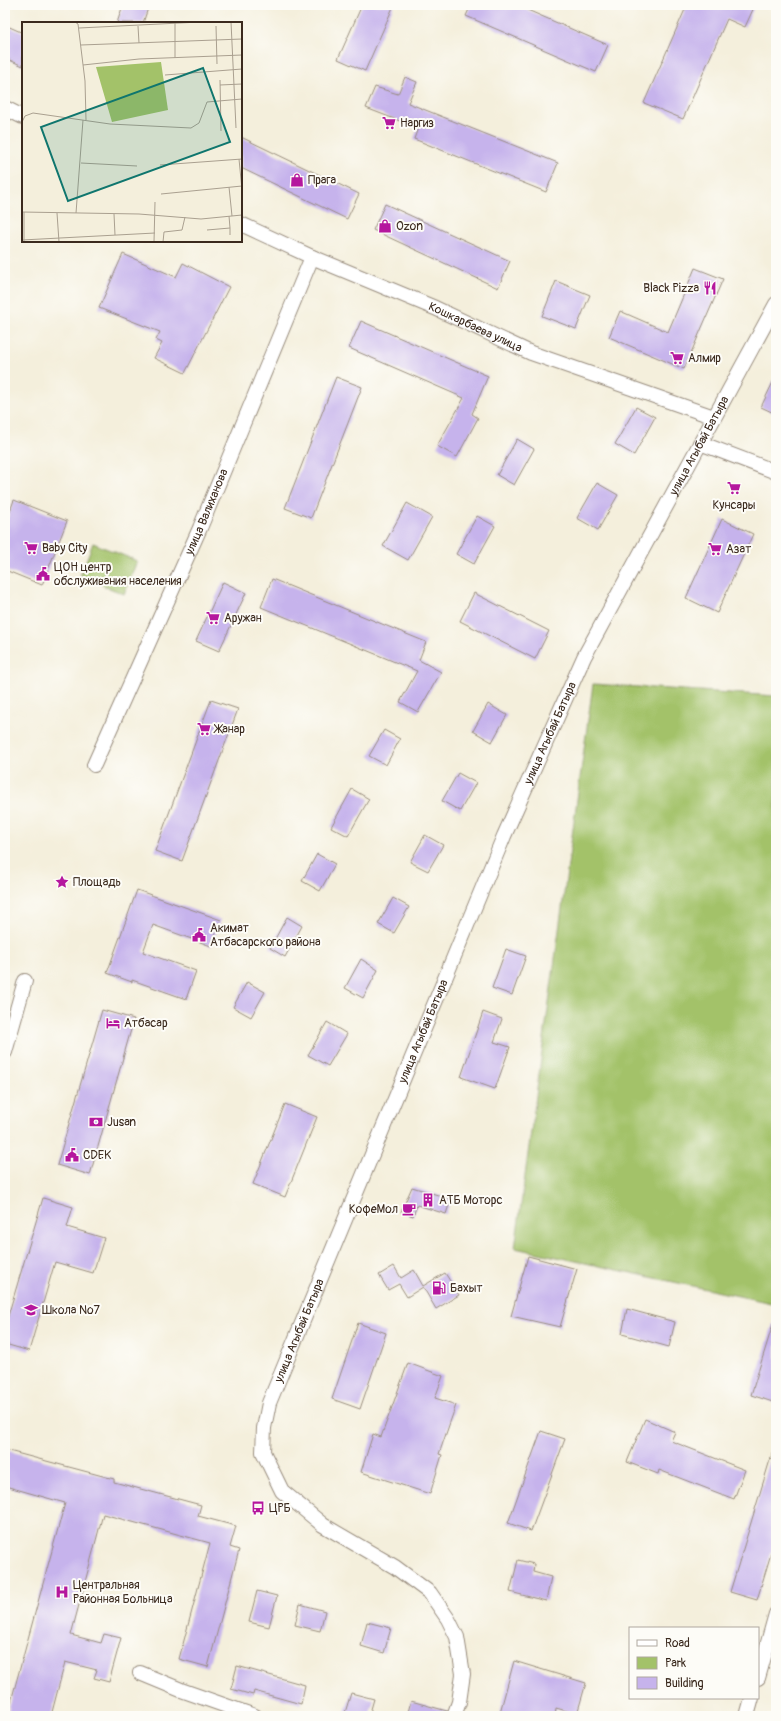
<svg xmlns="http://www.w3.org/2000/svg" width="781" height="1721" font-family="Pangolin,sans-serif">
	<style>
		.green { fill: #a3c269; stroke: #6f7644 }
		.building { fill: #c6b3ec }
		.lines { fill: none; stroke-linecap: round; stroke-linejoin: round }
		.minor-casing { stroke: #988c7d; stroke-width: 16 }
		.minor { stroke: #fff; stroke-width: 14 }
		.labels { text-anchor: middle; stroke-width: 4; stroke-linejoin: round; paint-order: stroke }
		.poi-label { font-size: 12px; fill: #3b2a1e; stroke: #fdfcf7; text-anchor: start }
		.street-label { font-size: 12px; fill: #3b2a1e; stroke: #fdfcf7 }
		.inset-road { fill: none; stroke: #aaa090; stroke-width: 1 }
		.view { fill: #0f766e; fill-opacity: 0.15; stroke: #0f766e; stroke-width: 2 }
		.inset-edge { fill: none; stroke: #3b2a1e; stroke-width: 2 }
	</style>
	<rect width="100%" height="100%" fill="#fdfcf7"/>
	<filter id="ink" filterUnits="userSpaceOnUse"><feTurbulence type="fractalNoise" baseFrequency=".025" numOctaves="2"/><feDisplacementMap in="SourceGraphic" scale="8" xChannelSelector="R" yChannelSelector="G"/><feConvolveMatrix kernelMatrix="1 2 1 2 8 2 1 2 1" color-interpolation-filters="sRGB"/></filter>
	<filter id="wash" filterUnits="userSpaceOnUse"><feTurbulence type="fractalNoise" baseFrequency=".012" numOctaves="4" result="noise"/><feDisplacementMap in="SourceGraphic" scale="16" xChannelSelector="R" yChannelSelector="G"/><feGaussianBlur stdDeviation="0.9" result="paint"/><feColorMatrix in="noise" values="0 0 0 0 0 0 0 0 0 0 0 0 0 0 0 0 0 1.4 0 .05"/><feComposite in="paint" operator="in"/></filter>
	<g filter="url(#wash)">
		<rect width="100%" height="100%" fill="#f4efdc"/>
		<!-- green -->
		<path class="green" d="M93,543L137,561L124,594L80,576Z
			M593,684L776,696V1304L515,1248Z"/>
		<g id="blocks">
			<!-- building -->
			<path class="building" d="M123,5H149L143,23H117Z
				M362,5H394L365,71L338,59Z
				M471,5H516L608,45L596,72L466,16Z
				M687,5H755L745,27L727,19L683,119L644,103Z
				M5,25L23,33V66L5,58Z
				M405,77L417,82L408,103L558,163L546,192L414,139L418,128L366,108L375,87L398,94Z
				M241,137L359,194L347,219L241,168Z
				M385,204L510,261L498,288L373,230Z
				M123,254L176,277L183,263L229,287L185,373L154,358L162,343L156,340L160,332L99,308Z
				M695,268L723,279L684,369L609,337L620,311L668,332Z
				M556,281L590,295L576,329L542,316Z
				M361,321L488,376L472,414L478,418L457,457L437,446L464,398L349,348Z
				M776,376V414L761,407Z
				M336,377L362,387L311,518L285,508Z
				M636,407L655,417L634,455L615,444Z
				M517,439L534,449L514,485L497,475Z
				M597,483L618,495L598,530L577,518Z
				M14,500L67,521L42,585L5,570V525Z
				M407,503L432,517L408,560L383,546Z
				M477,516L495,526L474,564L456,554Z
				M722,519L753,534L717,613L686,598Z
				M272,579L426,642L419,660L441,672L418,712L400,702L417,671L261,607Z
				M223,582L246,593L219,651L196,641Z
				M474,593L549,631L535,659L460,621Z
				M211,700L238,709L182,861L155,851Z
				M488,704L507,715L492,742L473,731Z
				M384,730L400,739L386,765L369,756Z
				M458,773L476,783L460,811L442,801Z
				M352,789L369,799L348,836L331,827Z
				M425,835L443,845L428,871L410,862Z
				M317,854L335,864L320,891L302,881Z
				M137,890L221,920L211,946L153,925L143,952L196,971L186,999L132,980V982L107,973Z
				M393,898L409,907L394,933L378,924Z
				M287,917L302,926L285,957L270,948Z
				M506,949L526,956L512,995L492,988Z
				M361,959L378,970L363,998L345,988Z
				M247,982L265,992L251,1017L233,1007Z
				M102,1010L134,1019L90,1175L57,1165Z
				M483,1012L502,1019L494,1042L510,1047L495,1089L461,1077Z
				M327,1022L347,1034L328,1066L308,1055Z
				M285,1104L317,1117L285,1197L253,1184Z
				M412,1187L451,1199L446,1214L417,1205L413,1216L401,1212Z
				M43,1198L73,1207L67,1227L104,1238L93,1273L55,1262L29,1351L5,1344V1326Z
				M528,1256L577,1269L560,1327L511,1316Z
				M394,1266L401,1278L414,1270L423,1286L445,1273L459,1295L436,1309L423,1287L407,1297L399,1284L388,1290L379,1275Z
				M627,1309L675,1322L669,1347L622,1334Z
				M358,1323L386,1333L360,1409L332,1399Z
				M773,1324H776V1403L751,1395Z
				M408,1363L443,1376L435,1398L456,1405L439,1454L442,1455L430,1494L361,1472L373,1434L381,1437Z
				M645,1419L675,1432L671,1441L745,1470L734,1499L659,1470L658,1474L627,1462Z
				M541,1431L565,1439L531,1531L508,1523Z
				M5,1450L114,1479V1482L201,1505L198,1516L236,1526L230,1547L239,1550L208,1667L179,1659L210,1543L103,1514L71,1635L101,1643L104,1634L121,1638L109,1682L94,1678L97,1670L65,1662L51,1716H7L65,1503L5,1486Z
				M773,1450H776V1537L757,1600L730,1592Z
				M518,1560L534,1564L533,1572L551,1577L546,1601L510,1592Z
				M257,1591L277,1596L269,1627L249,1622Z
				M300,1604L325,1611L320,1631L295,1625Z
				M367,1622L391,1628L384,1653L361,1646Z
				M514,1661L586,1683L577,1714L556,1708L555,1716H499Z
				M237,1666L305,1685L301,1704L254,1691L253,1695L231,1689Z
				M351,1693L374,1699L369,1716H344Z
				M411,1701L447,1711L446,1716H407Z"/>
		</g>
	</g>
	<g filter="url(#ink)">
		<use href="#blocks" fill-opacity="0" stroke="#988c7d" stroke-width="1"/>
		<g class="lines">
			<!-- minor casing -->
			<g class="minor-casing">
				<g id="minor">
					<path d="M5,108L23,117"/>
					<path id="s1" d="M241,224L312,257L435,308L531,353L714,417"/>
					<path d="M700,443L776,472"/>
					<path id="s2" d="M94,765L200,528L312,257"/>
					<path d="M5,1052L25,981"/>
					<path d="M140,1673L181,1690L255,1716"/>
					<path d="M758,1678L776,1614"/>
					<path id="s3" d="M454,1716L459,1702L463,1674L457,1637L448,1619L430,1593L395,1567L323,1525L282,1491L263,1452L264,1428L269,1403L504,836L584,657L776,304"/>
					<path d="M747,1716L752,1698"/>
				</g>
			</g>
			<!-- minor -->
			<use href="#minor" class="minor"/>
		</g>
	</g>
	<!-- icons -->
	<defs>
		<g id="supermarket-bare" transform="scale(1.08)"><path d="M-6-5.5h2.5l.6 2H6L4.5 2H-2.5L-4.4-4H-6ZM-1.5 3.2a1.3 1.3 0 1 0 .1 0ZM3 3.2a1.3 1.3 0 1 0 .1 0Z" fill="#b5179e" stroke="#fdfcf7" stroke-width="2.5" paint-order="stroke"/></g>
		<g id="shop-bare" transform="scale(1.08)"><path d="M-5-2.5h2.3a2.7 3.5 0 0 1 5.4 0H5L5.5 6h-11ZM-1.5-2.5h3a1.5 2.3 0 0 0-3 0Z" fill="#b5179e" stroke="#fdfcf7" stroke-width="2.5" paint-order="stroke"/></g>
		<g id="restaurant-bare" transform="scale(1.08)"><path d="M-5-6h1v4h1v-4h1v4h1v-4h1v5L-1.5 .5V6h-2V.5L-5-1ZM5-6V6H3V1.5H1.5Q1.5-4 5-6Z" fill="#b5179e" stroke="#fdfcf7" stroke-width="2.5" paint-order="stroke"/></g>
		<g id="civic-bare" transform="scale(1.08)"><path d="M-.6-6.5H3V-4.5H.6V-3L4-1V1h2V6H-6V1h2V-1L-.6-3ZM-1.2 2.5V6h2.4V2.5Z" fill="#b5179e" stroke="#fdfcf7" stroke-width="2.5" paint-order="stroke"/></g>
		<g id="sight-bare" transform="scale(1.08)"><path d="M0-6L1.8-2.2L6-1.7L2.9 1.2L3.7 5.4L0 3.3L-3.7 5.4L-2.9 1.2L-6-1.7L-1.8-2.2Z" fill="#b5179e" stroke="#fdfcf7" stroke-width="2.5" paint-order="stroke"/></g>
		<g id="hotel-bare" transform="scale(1.08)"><path d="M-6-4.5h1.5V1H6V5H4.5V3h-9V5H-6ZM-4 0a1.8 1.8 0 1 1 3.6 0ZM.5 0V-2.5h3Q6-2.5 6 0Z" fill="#b5179e" stroke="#fdfcf7" stroke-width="2.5" paint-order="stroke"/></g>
		<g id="bank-bare" transform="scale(1.08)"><path d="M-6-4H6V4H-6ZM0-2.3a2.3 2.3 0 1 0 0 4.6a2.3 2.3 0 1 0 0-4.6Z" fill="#b5179e" stroke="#fdfcf7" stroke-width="2.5" paint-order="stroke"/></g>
		<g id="building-bare" transform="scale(1.08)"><path d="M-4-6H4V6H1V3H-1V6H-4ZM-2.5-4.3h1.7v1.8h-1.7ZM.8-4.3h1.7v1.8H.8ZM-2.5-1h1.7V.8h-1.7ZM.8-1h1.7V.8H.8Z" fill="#b5179e" stroke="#fdfcf7" stroke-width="2.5" paint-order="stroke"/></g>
		<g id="cafe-bare" transform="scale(1.08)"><path d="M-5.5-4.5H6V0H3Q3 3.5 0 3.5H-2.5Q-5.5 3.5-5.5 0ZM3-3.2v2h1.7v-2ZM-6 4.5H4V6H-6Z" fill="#b5179e" stroke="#fdfcf7" stroke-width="2.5" paint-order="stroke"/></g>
		<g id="fuel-bare" transform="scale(1.08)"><path d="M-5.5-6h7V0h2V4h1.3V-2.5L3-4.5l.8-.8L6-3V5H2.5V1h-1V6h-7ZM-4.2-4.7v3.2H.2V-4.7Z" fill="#b5179e" stroke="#fdfcf7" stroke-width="2.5" paint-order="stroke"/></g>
		<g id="school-bare" transform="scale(1.08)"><path d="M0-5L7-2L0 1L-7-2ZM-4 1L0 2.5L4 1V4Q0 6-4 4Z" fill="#b5179e" stroke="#fdfcf7" stroke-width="2.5" paint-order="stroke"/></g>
		<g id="bus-bare" transform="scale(1.08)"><path d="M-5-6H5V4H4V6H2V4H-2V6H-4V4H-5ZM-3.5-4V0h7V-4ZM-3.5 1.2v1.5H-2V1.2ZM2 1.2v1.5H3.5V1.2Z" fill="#b5179e" stroke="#fdfcf7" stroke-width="2.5" paint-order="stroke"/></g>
		<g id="hospital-bare" transform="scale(1.08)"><path d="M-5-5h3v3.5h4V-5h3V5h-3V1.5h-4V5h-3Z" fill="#b5179e" stroke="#fdfcf7" stroke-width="2.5" paint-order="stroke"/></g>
	</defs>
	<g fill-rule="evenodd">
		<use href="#supermarket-bare" x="389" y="123"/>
		<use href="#shop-bare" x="297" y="180"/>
		<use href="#shop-bare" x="385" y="226"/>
		<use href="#restaurant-bare" x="710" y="288"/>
		<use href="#supermarket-bare" x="677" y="358"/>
		<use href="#supermarket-bare" x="734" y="488"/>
		<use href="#supermarket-bare" x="31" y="548"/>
		<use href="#supermarket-bare" x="715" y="549"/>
		<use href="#civic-bare" x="43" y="574"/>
		<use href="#supermarket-bare" x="213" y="618"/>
		<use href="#supermarket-bare" x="204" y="729"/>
		<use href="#sight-bare" x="62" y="882"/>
		<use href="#civic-bare" x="199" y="935"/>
		<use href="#hotel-bare" x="113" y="1023"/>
		<use href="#bank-bare" x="96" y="1122"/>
		<use href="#civic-bare" x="72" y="1155"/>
		<use href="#building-bare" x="428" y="1200"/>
		<use href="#cafe-bare" x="409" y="1209"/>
		<use href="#fuel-bare" x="439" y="1288"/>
		<use href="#school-bare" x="31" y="1310"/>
		<use href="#bus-bare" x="258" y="1508"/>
		<use href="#hospital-bare" x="62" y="1592"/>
	</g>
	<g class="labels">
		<!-- poi labels -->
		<g class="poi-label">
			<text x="400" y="127">Наргиз</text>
			<text x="308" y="184">Прага</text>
			<text x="396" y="230">Ozon</text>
			<text x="699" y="292" text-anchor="end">Black Pizza</text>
			<text x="688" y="362">Алмир</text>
			<text x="734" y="509" text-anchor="middle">Кунсары</text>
			<text x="42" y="552">Baby City</text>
			<text x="726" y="553">Азат</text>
			<text x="54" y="571">ЦОН центр<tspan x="54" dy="14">обслуживания населения</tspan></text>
			<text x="224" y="622">Аружан</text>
			<text x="215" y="733">Жанар</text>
			<text x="73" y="886">Площадь</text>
			<text x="210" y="932">Акимат<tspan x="210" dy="14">Атбасарского района</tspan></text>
			<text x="124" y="1027">Атбасар</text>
			<text x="107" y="1126">Jusan</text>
			<text x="83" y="1159">CDEK</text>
			<text x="439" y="1204">АТБ Моторс</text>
			<text x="398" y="1213" text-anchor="end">КофеМол</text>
			<text x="450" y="1292">Бахыт</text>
			<text x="42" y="1314">Школа №7</text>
			<text x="269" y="1512">ЦРБ</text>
			<text x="73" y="1589">Центральная<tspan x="73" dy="14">Районная Больница</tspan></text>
		</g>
		<!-- street labels -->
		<g class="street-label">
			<text dy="4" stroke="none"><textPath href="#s1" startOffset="256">Кошкарбаева улица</textPath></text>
			<text dy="4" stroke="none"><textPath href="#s3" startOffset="1456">улица Агыбай Батыра</textPath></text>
			<text dy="4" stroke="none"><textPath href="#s2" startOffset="277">улица Валиханова</textPath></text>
			<text dy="4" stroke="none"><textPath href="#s3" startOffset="1132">улица Агыбай Батыра</textPath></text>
			<text dy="4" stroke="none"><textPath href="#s3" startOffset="808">улица Агыбай Батыра</textPath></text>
			<text dy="4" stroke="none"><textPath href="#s3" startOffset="484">улица Агыбай Батыра</textPath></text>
		</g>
	</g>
	<!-- overview -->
	<g transform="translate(22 22)">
		<rect width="220" height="220" fill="#f4efdc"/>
		<path d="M139,40L146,88L90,100L74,45Z" fill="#a3c269"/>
		<path class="inset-road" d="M53,0L56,2L63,59L64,98M209,0L214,106M153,1V36M116,4L117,21M194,4L195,42M57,6L178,0M59,23L220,17M61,43L117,37L220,33M143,53L220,47M198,58L199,109M198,63L220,62M0,100L3,94L11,91L88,102L169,106L177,101L185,80L220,77M217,137L220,168M59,141L115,144M138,143L220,137M207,165L210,194M139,172L220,164M0,190L117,192L179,197L220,193M2,190V220M35,191L37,220M54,191L61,98M92,192L93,213M207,194L208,206M185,208L208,206V213M0,218L133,211M132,220L133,180M141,220L142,210L160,208L163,195"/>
		<path class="view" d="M181,46L208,120L46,179L19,105Z"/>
		<rect width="220" height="220" class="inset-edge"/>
	</g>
	<!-- margin -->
	<rect width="781" height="1721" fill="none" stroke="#fdfcf7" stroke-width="20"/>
	<!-- legend -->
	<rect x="629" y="1627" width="130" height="72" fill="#fdfcf7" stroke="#afa8a0"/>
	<rect x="637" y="1640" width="20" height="6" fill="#ffffff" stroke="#afa8a0"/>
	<text x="665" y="1647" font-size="12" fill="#3b2a1e">Road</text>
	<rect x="637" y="1657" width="20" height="12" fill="#a3c269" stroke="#afa8a0"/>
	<text x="665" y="1667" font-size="12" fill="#3b2a1e">Park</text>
	<rect x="637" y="1677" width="20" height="12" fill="#c6b3ec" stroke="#afa8a0"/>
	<text x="665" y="1687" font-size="12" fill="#3b2a1e">Building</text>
</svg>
